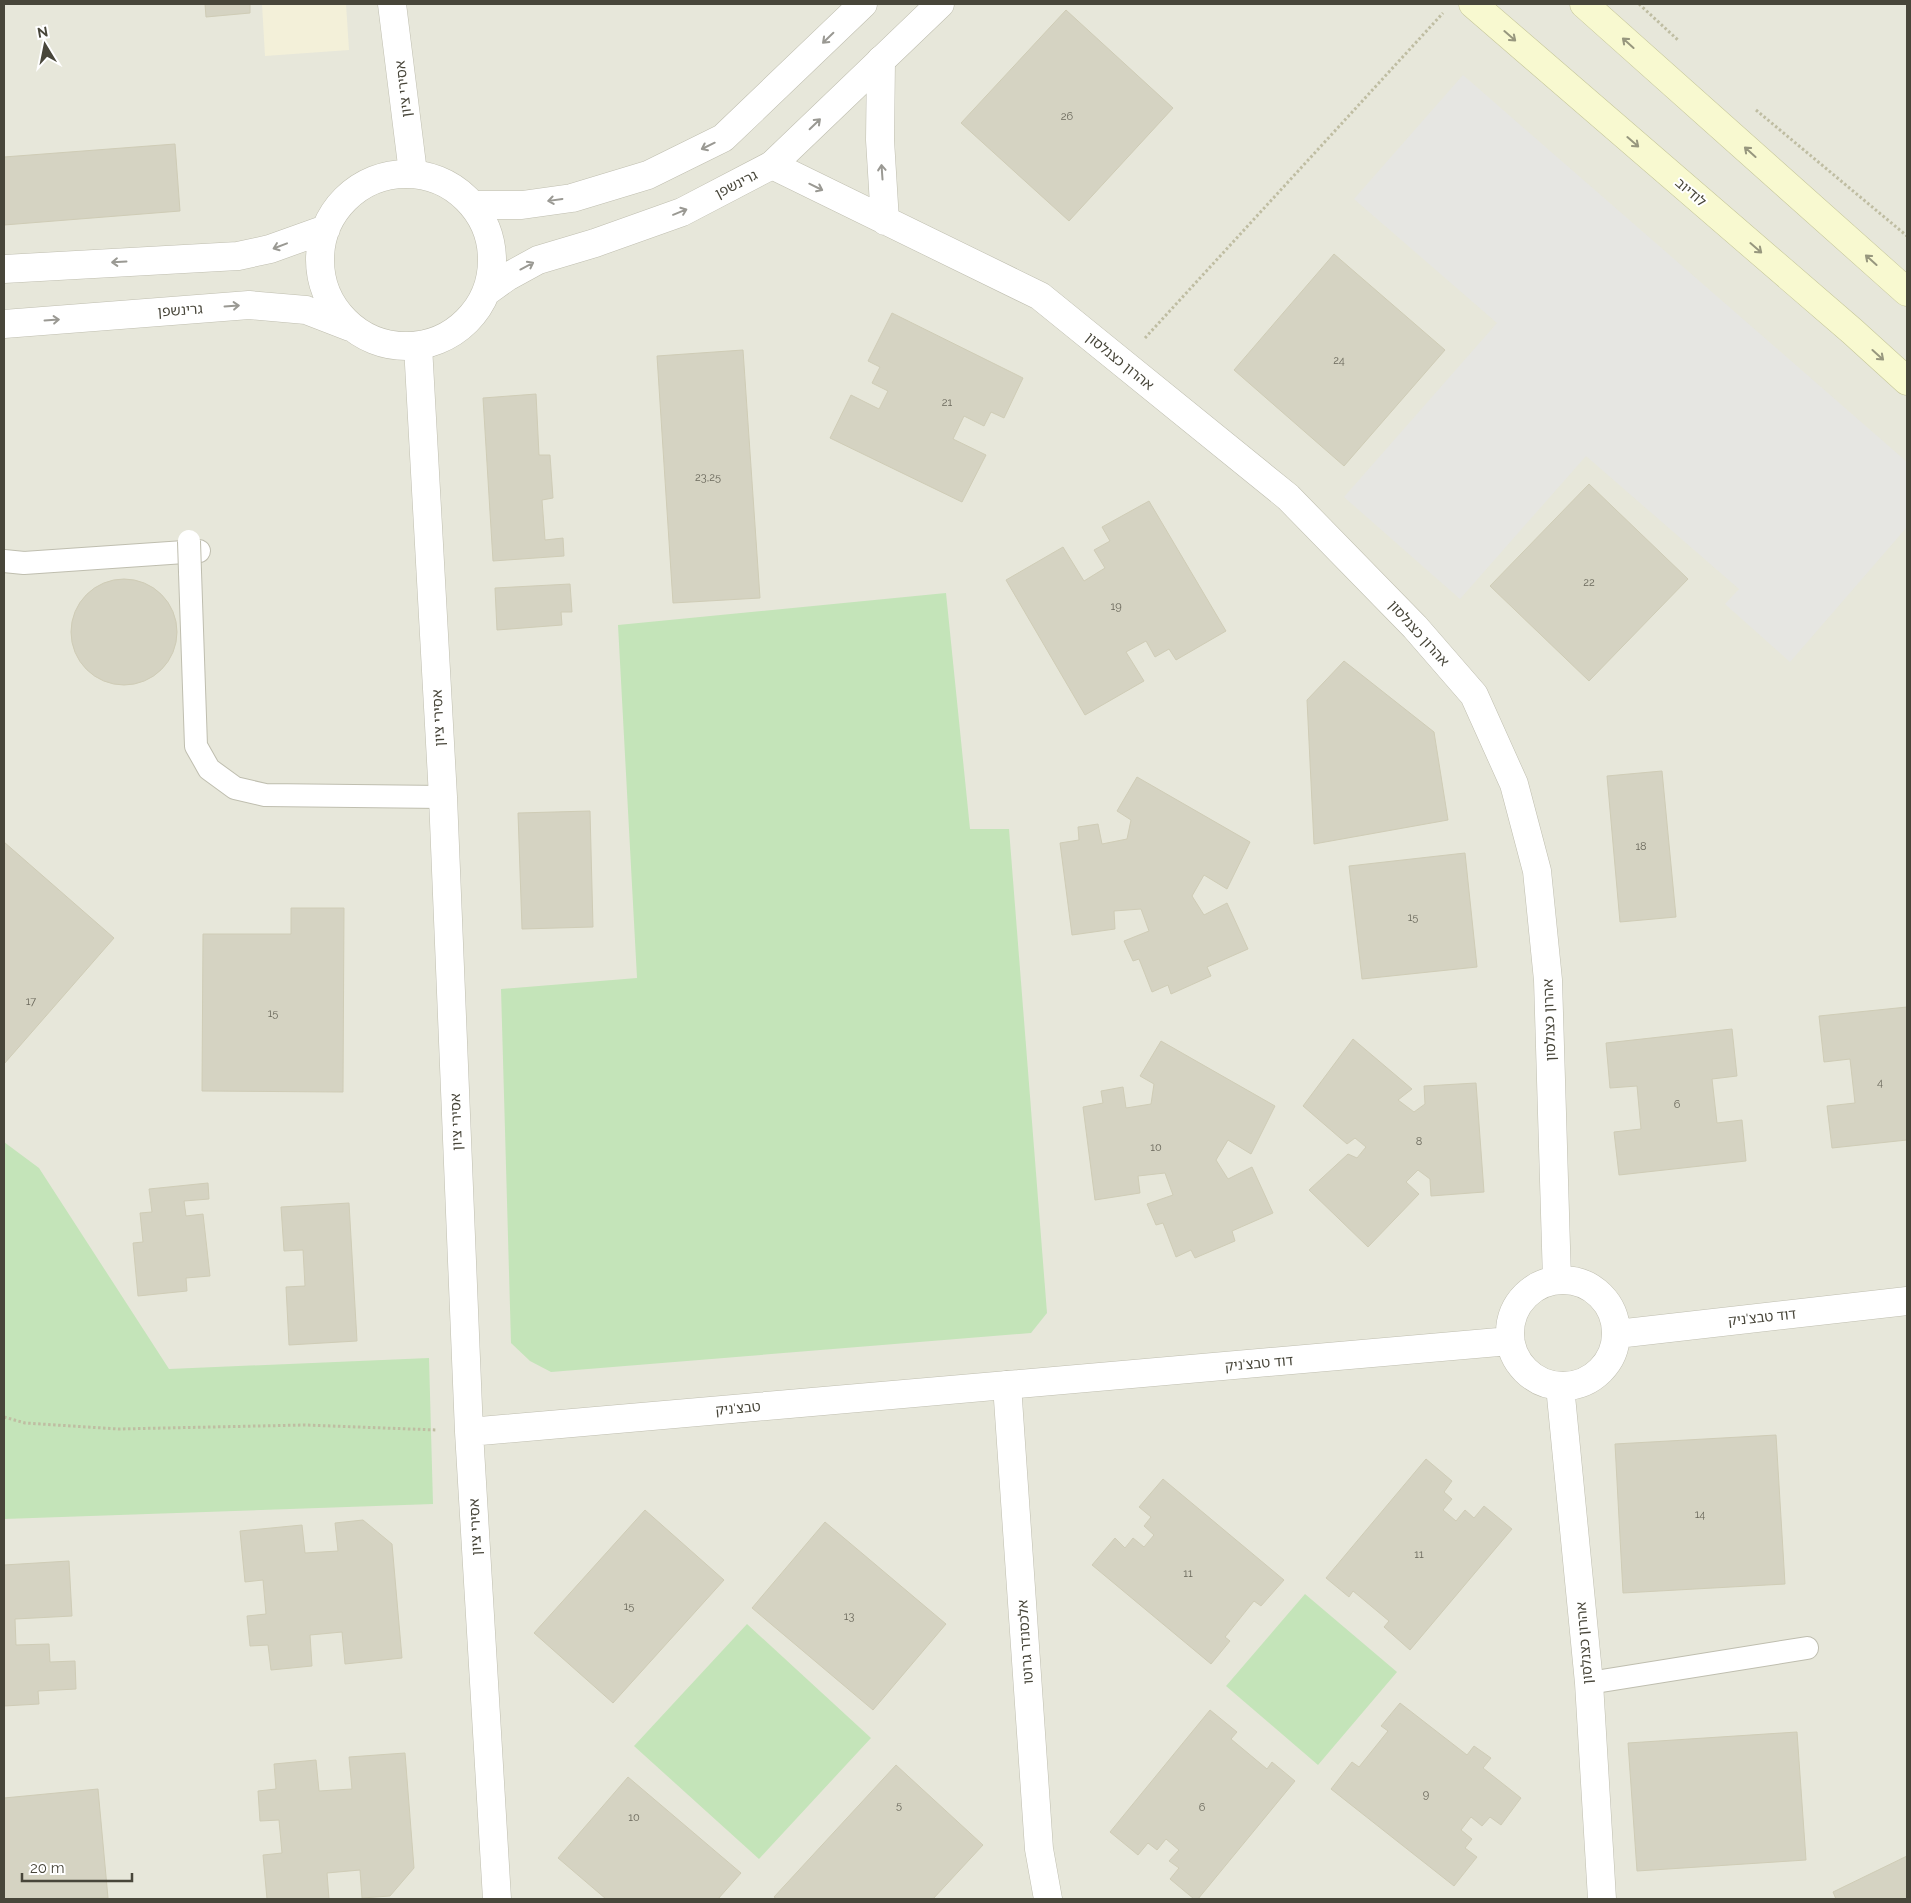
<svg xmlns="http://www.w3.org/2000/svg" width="1911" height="1903" font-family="Raleway,'Noto Sans Hebrew',sans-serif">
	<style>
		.residential { fill: #e7e7da }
		.commercial { fill: #f3f0d9 }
		.green { fill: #c4e4b9 }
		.parking { fill: #e6e6e2 }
		.building { fill: #d5d3c2; stroke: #cfccb6 }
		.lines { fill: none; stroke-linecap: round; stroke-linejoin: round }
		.service-casing { stroke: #bfbeaf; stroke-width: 24 }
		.pedestrian-casing { stroke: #bfbeaf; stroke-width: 29 }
		.minor-casing { stroke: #bfbeaf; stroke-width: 29 }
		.tertiary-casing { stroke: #bfbeaf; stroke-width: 29 }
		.secondary-casing { stroke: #c5c699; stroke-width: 29 }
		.path { stroke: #bfbda2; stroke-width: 3; stroke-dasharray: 2.5 2.5; stroke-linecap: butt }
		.service { stroke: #fff; stroke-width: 22 }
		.pedestrian { stroke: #fff; stroke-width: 28 }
		.minor { stroke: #fff; stroke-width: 28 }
		.tertiary { stroke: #fff; stroke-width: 28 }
		.secondary { stroke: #f8f9d0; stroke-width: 28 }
		.service-bridge-casing { stroke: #bfbeaf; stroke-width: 24; stroke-linecap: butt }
		.service-bridge { stroke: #fff; stroke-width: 22 }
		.oneway { stroke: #97977e }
		.oneway2 { stroke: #9a9993 }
		.labels { text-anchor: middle; stroke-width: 4; stroke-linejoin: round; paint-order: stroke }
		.number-label { font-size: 11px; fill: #6b695c }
		.street-label { font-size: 14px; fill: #48463a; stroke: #fff }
	</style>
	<rect width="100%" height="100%" fill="#f4f4eb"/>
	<!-- residential -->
	<path class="residential" d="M4,4H1907V1899H4Z"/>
	<!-- commercial -->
	<path class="commercial" d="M262,4H346L349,50L265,56Z"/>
	<!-- green -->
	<path class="green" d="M946,593L970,829H1009L1047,1313L1031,1333L551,1372L530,1361L511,1343L501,989L637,978L618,625Z
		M4,1142L39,1168L169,1369L429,1358L433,1504L4,1519Z
		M1305,1594L1397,1672L1318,1765L1226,1686Z
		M747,1624L871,1738L759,1859L634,1746Z"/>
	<!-- parking -->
	<path class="parking" d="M1463,75L1907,462V527L1790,662L1725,604L1739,589L1586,456L1460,599L1344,497L1497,323L1354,199Z"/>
	<!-- building -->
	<path class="building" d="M205,4H250V13L206,17Z
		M1066,10L1173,108L1069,221L961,123Z
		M175,144L180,211L4,225V157Z
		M1334,254L1445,350L1344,466L1234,370Z
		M892,313L1023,378L1004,418L991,412L984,426L964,416L953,439L986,455L962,502L830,438L851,395L879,409L888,391L872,383L880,367L868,361Z
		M743,350L760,598L673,603L657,356Z
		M536,394L539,455H550L553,498L542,500L545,540L563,538L564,556L493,561L483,398Z
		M1589,484L1688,579L1589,681L1490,586Z
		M1149,501L1226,631L1176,660L1169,649L1155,657L1146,641L1126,652L1144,681L1085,715L1006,580L1063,547L1084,581L1105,568L1094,550L1110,541L1102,527Z
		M71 632a53 53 0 1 1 106 0a53 53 0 1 1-106 0Z
		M570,584L572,612H561L562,625L497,630L495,588Z
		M1344,661L1434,732L1448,820L1314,844L1307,700Z
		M1662,771L1676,917L1620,922L1607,776Z
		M1137,777L1250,842L1227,889L1204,875L1192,896L1204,915L1227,903L1248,949L1207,967L1211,976L1171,994L1168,985L1152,992L1139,959L1133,961L1124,941L1149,931L1141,909L1114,911L1115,929L1072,935L1060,843L1079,840L1078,827L1098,824L1102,844L1127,839L1131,820L1117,811Z
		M590,811L593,927L522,929L518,813Z
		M4,842L114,938L4,1064Z
		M1465,853L1477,967L1362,979L1349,866Z
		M291,908H344L343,1092L202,1091L203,934H291Z
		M1907,1007V1140L1832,1148L1827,1106L1855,1103L1850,1059L1824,1062L1819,1016Z
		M1732,1029L1737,1076L1712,1079L1717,1123L1742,1120L1746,1161L1619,1175L1614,1132L1641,1129L1637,1086L1610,1088L1606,1043Z
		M1353,1039L1412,1089L1398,1100L1414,1112L1425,1104L1424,1086L1476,1083L1484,1192L1431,1196L1430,1179L1418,1170L1406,1182L1419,1194L1368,1247L1309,1190L1348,1154L1357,1158L1366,1147L1355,1138L1347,1144L1303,1106Z
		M1161,1041L1275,1106L1251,1154L1228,1140L1216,1160L1228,1179L1252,1167L1273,1213L1232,1231L1235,1241L1195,1258L1191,1250L1176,1257L1163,1223L1156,1225L1147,1204L1173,1195L1165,1173L1138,1176L1140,1193L1095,1200L1083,1107L1103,1103L1101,1091L1123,1087L1126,1108L1151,1104L1154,1084L1140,1076Z
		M208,1183L209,1199L184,1201L186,1216L203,1214L210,1276L186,1278L187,1291L138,1296L133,1243L143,1242L140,1213L152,1212L149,1189Z
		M349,1203L357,1341L289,1345L286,1287L305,1286L303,1250L284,1251L281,1207Z
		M1776,1435L1785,1584L1623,1593L1615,1444Z
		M1426,1459L1452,1481L1444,1492L1452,1499L1443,1510L1456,1521L1465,1510L1474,1518L1484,1506L1512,1529L1410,1650L1384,1627L1389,1621L1353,1591L1349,1597L1326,1578Z
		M1163,1479L1284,1580L1261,1606L1254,1601L1225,1637L1230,1641L1211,1664L1092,1565L1115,1538L1125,1548L1133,1538L1144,1547L1154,1535L1144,1526L1151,1517L1139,1507Z
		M645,1510L724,1580L613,1703L534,1633Z
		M363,1520L392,1544L402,1658L345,1664L342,1632L310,1635L312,1666L271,1670L268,1645L250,1646L247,1616L266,1614L263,1580L245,1582L240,1531L302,1525L305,1553L338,1551L335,1523Z
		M825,1522L946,1624L873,1710L752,1608Z
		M69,1561L72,1616L15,1619L16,1645L49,1644L50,1662L75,1661L76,1689L38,1691L39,1704L4,1706V1565Z
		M1400,1703L1467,1755L1474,1746L1491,1758L1483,1768L1521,1798L1501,1825L1490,1817L1482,1826L1471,1817L1461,1830L1472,1839L1465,1848L1477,1857L1454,1886L1331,1789L1352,1762L1359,1767L1388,1731L1381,1726Z
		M1210,1710L1237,1732L1231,1739L1267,1769L1272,1762L1295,1781L1198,1899H1194L1170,1879L1179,1868L1169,1861L1179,1850L1166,1839L1157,1850L1148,1843L1138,1855L1110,1832Z
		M1797,1732L1806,1860L1637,1871L1628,1743Z
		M405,1753L414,1868L390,1896L362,1898L360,1870L327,1873L329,1899H267L263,1855L282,1853L279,1820L260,1821L258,1791L276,1789L274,1764L316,1760L319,1791L352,1789L349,1757Z
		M896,1765L983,1845L933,1899H777L774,1897Z
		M628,1777L741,1873L718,1899H606L558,1858Z
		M98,1789L108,1898L4,1899V1798Z
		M1907,1856V1899H1836L1833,1892Z"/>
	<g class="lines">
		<!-- service casing -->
		<g class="service-casing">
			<path id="service" d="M4,561L24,563L199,551
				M190,572L196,746L209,769L235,788L265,795L443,797
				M1589,1683L1807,1648"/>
		</g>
		<!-- pedestrian casing -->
		<g class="pedestrian-casing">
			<path id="pedestrian" d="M1007,1385L1039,1849L1048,1899"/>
		</g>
		<!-- minor casing -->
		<g class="minor-casing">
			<path id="minor" d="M392,4L413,173
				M881,60L880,140L885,221
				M772,165L1040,296L1288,497L1415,627L1474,695L1514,784L1537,871L1548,980L1557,1280
				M418,346L443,797L469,1432L497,1899
				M1510 1333a53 53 0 1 1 106 0a53 53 0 1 1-106 0Z
				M1617,1334L1907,1301
				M1560,1386L1589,1683L1602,1899
				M469,1432L1510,1341"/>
		</g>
		<!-- tertiary casing -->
		<g class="tertiary-casing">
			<path id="tertiary" d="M320 260a86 86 0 1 1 172 0a86 86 0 1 1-172 0Z
				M474,205H522L572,198L648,175L723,138L863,4
				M4,269L238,256L270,249L326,229
				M486,292L507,277L538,260L595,243L682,212L772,165L940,4
				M4,324L249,305L306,310L350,327"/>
		</g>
		<!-- secondary casing -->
		<g class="secondary-casing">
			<path id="secondary" d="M1473,4L1852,331L1907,381
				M1584,4L1907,292"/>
		</g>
		<!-- path -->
		<path class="path" d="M1639,4L1679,41
			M1756,110L1907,236
			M1145,338L1443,13
			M4,1417L25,1423L118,1429L305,1425L437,1430"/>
		<!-- service -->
		<use href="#service" class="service"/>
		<!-- pedestrian -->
		<use href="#pedestrian" class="pedestrian"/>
		<!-- minor -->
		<use href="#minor" class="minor"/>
		<!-- tertiary -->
		<use href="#tertiary" class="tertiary"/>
		<!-- secondary -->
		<use href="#secondary" class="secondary"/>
		<!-- service-bridge casing -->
		<g class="service-bridge-casing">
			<path id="service-bridge" d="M189,541L190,572"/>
		</g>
		<!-- service-bridge -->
		<use href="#service-bridge" class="service-bridge"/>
	</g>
	<!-- one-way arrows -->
	<defs><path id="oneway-shaft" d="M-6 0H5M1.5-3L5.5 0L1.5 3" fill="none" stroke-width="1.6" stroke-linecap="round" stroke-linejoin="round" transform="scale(1.25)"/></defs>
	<g class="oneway">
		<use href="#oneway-shaft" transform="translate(1510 36) rotate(41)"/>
		<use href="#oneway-shaft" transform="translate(1628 43) rotate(-138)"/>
		<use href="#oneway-shaft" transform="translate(1633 142) rotate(41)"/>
		<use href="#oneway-shaft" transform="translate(1750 152) rotate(-138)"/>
		<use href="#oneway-shaft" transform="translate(1756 248) rotate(41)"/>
		<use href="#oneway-shaft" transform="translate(1871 260) rotate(-138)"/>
		<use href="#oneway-shaft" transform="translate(1878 355) rotate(42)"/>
	</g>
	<g class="oneway2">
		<use href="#oneway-shaft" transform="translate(828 38) rotate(136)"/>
		<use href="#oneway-shaft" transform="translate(815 124) rotate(-44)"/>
		<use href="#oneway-shaft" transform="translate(708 146) rotate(154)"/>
		<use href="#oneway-shaft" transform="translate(882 172) rotate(-94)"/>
		<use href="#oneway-shaft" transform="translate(816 187) rotate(26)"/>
		<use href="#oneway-shaft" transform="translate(555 200) rotate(172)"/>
		<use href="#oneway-shaft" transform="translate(680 212) rotate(-22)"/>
		<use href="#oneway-shaft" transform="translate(280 246) rotate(159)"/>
		<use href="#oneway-shaft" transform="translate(119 262) rotate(177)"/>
		<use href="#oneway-shaft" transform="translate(527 266) rotate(-28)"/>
		<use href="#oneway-shaft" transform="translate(232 306) rotate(-4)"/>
		<use href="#oneway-shaft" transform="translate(52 320) rotate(-4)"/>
	</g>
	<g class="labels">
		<!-- number labels -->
		<g class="number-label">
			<text x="1067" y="120">26</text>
			<text x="1339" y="364">24</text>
			<text x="947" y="406">21</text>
			<text x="708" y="481">23,25</text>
			<text x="1589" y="586">22</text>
			<text x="1116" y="610">19</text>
			<text x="1641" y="850">18</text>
			<text x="1413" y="921">15</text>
			<text x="31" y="1005">17</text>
			<text x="273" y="1017">15</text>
			<text x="1880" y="1086">4</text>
			<text x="1677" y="1108">6</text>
			<text x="1419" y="1145">8</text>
			<text x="1156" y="1151">10</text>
			<text x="1700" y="1518">14</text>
			<text x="1419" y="1558">11</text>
			<text x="1188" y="1577">11</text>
			<text x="629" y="1610">15</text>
			<text x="849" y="1620">13</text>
			<text x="1426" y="1798">9</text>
			<text x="899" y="1809">5</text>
			<text x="1202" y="1811">6</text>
			<text x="634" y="1821">10</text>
		</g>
		<!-- street labels -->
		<g class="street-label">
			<text transform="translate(403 89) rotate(-97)" y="5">אסירי ציון</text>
			<text transform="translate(736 184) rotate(-27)" y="5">גרינשפן</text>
			<text transform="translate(1691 192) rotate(41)" y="5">לודיוב</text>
			<text transform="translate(180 310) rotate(-4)" y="5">גרינשפן</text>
			<text transform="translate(1120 361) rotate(39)" y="5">אהרון כצנלסון</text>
			<text transform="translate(1419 633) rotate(48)" y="5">אהרון כצנלסון</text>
			<text transform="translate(438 718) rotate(-93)" y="5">אסירי ציון</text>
			<text transform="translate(1549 1020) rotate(-92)" y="5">אהרון כצנלסון</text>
			<text transform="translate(456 1122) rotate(-92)" y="5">אסירי ציון</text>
			<text transform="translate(1762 1317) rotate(-6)" y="5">דוד טבצ'ניק</text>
			<text transform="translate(1259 1363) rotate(-5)" y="5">דוד טבצ'ניק</text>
			<text transform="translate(738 1408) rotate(-5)" y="5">טבצ'ניק</text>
			<text transform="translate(475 1527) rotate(-93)" y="5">אסירי ציון</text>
			<text transform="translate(1025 1642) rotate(-94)" y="5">אלכסנדר גרוטו</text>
			<text transform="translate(1584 1643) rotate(-95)" y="5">אהרון כצנלסון</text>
		</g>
	</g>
	<!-- border -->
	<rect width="1911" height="1903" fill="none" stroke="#48463a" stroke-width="10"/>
	<!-- north arrow -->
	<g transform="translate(45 45) rotate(350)" stroke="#ffffff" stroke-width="4" paint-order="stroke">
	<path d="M0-4L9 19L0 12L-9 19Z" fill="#48463a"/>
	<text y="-8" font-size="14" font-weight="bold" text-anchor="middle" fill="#48463a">N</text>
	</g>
	<!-- scale -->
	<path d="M22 1873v8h110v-8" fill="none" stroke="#48463a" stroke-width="2.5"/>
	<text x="30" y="1873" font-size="15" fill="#48463a" stroke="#ffffff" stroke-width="4" paint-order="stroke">20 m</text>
</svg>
